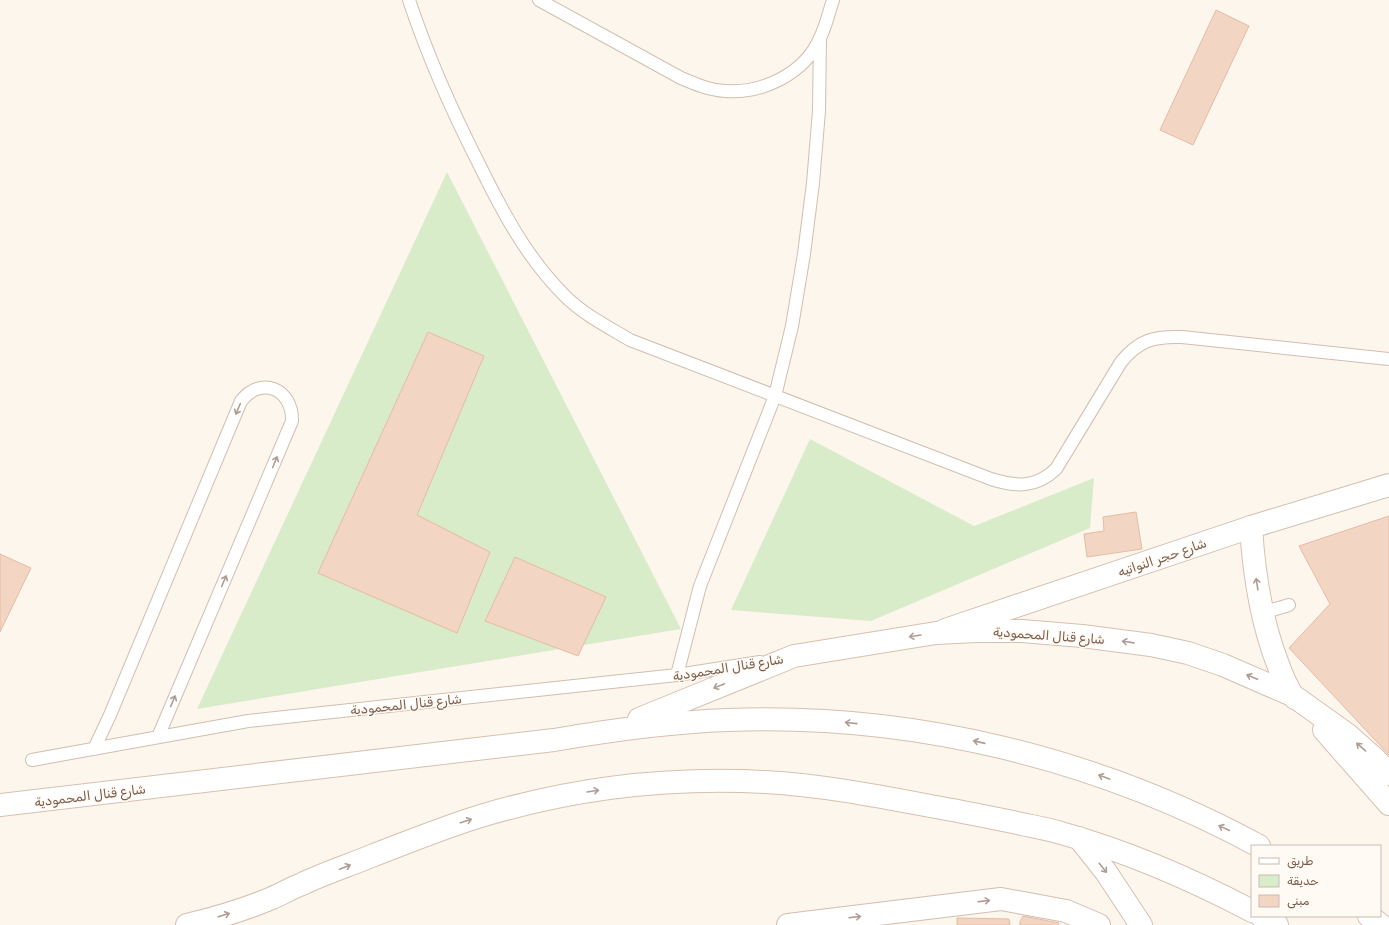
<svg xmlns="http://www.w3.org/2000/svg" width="1389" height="925" font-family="Rubik,'Noto Naskh Arabic',sans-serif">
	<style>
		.green { fill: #d8ecc9 }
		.building { fill: #f3d5c3; stroke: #e6bba3 }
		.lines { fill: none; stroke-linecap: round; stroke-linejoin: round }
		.service-casing { stroke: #d1beb0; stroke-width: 14 }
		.tertiary-casing { stroke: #d1beb0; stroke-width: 24 }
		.secondary-casing { stroke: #d6c0b0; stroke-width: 24 }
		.service { stroke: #fff; stroke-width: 12 }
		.tertiary { stroke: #fff; stroke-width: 22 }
		.secondary { stroke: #fff; stroke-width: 22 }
		.oneway { stroke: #af9d94 }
		.labels { text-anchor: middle; stroke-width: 3; stroke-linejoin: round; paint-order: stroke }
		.street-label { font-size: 13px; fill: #7a5c4d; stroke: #fffaf3 }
	</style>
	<rect width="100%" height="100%" fill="#fdf6ec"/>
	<!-- green -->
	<path class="green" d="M447,172L681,629L197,709Z
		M810,439L974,526L1094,478L1090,528L871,621L731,610Z"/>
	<!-- building -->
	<path class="building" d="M1216,10L1249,26L1193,145L1160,130Z
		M428,332L484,356L417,515L490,552L457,633L318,573Z
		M1136,512L1142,549L1087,557L1084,534L1104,531L1103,517Z
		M1389,516V755L1289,648L1330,604L1299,546Z
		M0,554L31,568L0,632Z
		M515,557L606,597L578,656L485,621Z
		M1023,916L1059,923L1058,925H1020V922Z
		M957,918L1009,919L1010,925H957Z"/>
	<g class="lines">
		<!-- service casing -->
		<g class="service-casing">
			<path id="service" d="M409,0C428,57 452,111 479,164C503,213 528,260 567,298C585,315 608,327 630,340L991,479C1016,487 1036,488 1056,469L1121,362C1139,340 1154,336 1182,337L1389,359
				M539,0L681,78C695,84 709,90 725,91C763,94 805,73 820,38C826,26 829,12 833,0
				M1262,613L1289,605
				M677,675L700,586L775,396L792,326L804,254L813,183L819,111L820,38
				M94,749L110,715L241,401C261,375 293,389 292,421L158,737
				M32,760L248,721L677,675L760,662"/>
		</g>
		<!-- tertiary casing -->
		<g class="tertiary-casing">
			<path id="tertiary" d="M945,630L1251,527L1389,485
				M788,925L1001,899L1066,911L1099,925"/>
		</g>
		<!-- secondary casing -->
		<g class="secondary-casing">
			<path id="secondary" d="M1251,527C1254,575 1261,622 1279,667C1282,677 1287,686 1292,695L1295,698
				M639,719L794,656L936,633L976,631H1022L1082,636L1151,645L1188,653L1223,665L1292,695L1348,735L1375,759L1389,774
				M1324,730L1389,804
				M0,805L554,740C612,730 669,722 728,720C912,713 1097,758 1259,846
				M1079,838L1106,872L1141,925
				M1261,916L1277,925
				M1369,916L1381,925
				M187,925C216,918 244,910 272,898C282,894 291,888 302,884C325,873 350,865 374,855C411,841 447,826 484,815C575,788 671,777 765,782C819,785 872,795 925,805C954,810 983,816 1013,822C1029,826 1045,828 1061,833C1126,851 1193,880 1252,911"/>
		</g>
		<!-- service -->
		<use href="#service" class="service"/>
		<!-- tertiary -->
		<use href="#tertiary" class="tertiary"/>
		<!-- secondary -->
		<use href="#secondary" class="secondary"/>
	</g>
	<!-- one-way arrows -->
	<defs><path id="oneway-shaft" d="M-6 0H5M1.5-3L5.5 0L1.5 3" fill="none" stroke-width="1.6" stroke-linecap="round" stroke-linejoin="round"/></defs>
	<g class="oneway">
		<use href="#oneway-shaft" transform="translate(238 409) rotate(113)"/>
		<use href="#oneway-shaft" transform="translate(275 462) rotate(-67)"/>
		<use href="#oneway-shaft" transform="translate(224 581) rotate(-67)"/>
		<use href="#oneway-shaft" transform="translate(1257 584) rotate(-99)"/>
		<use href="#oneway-shaft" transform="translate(915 636) rotate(171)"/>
		<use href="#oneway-shaft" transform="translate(1128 642) rotate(-172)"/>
		<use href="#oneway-shaft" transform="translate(1252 677) rotate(-157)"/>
		<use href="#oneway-shaft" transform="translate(719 686) rotate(158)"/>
		<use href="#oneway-shaft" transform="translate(173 701) rotate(-67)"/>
		<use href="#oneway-shaft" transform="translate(851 723) rotate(-174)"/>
		<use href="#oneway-shaft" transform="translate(979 742) rotate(-167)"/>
		<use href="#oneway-shaft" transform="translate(1361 747) rotate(-139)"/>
		<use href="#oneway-shaft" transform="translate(1104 777) rotate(-160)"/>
		<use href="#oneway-shaft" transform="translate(593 791) rotate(-9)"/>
		<use href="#oneway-shaft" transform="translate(466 821) rotate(-18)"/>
		<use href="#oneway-shaft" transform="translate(1224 828) rotate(-155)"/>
		<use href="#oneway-shaft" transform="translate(345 867) rotate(-21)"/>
		<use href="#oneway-shaft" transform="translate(1103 868) rotate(52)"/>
		<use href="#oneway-shaft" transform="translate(984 901) rotate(-7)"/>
		<use href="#oneway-shaft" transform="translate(224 915) rotate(-17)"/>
		<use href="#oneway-shaft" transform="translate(855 917) rotate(-7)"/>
	</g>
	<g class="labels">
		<!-- street labels -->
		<g class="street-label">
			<text transform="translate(1162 557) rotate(-19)" y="5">شارع حجر النواتيه</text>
			<text transform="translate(1049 635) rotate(4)" y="5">شارع قنال المحمودية</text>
			<text transform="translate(728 667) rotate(-9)" y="5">شارع قنال المحمودية</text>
			<text transform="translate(406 704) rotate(-6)" y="5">شارع قنال المحمودية</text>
			<text transform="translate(90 795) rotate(-7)" y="5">شارع قنال المحمودية</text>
		</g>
	</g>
	<!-- legend -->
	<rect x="1251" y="845" width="130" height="72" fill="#fffaf3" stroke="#cabbb1"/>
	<rect x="1259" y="858" width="20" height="6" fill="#ffffff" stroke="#cabbb1"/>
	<text x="1287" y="865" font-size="12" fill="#7a5c4d">طريق</text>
	<rect x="1259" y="875" width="20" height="12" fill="#d8ecc9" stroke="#cabbb1"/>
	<text x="1287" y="885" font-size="12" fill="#7a5c4d">حديقة</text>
	<rect x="1259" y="895" width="20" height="12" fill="#f3d5c3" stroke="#cabbb1"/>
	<text x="1287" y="905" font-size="12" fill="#7a5c4d">مبنى</text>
</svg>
